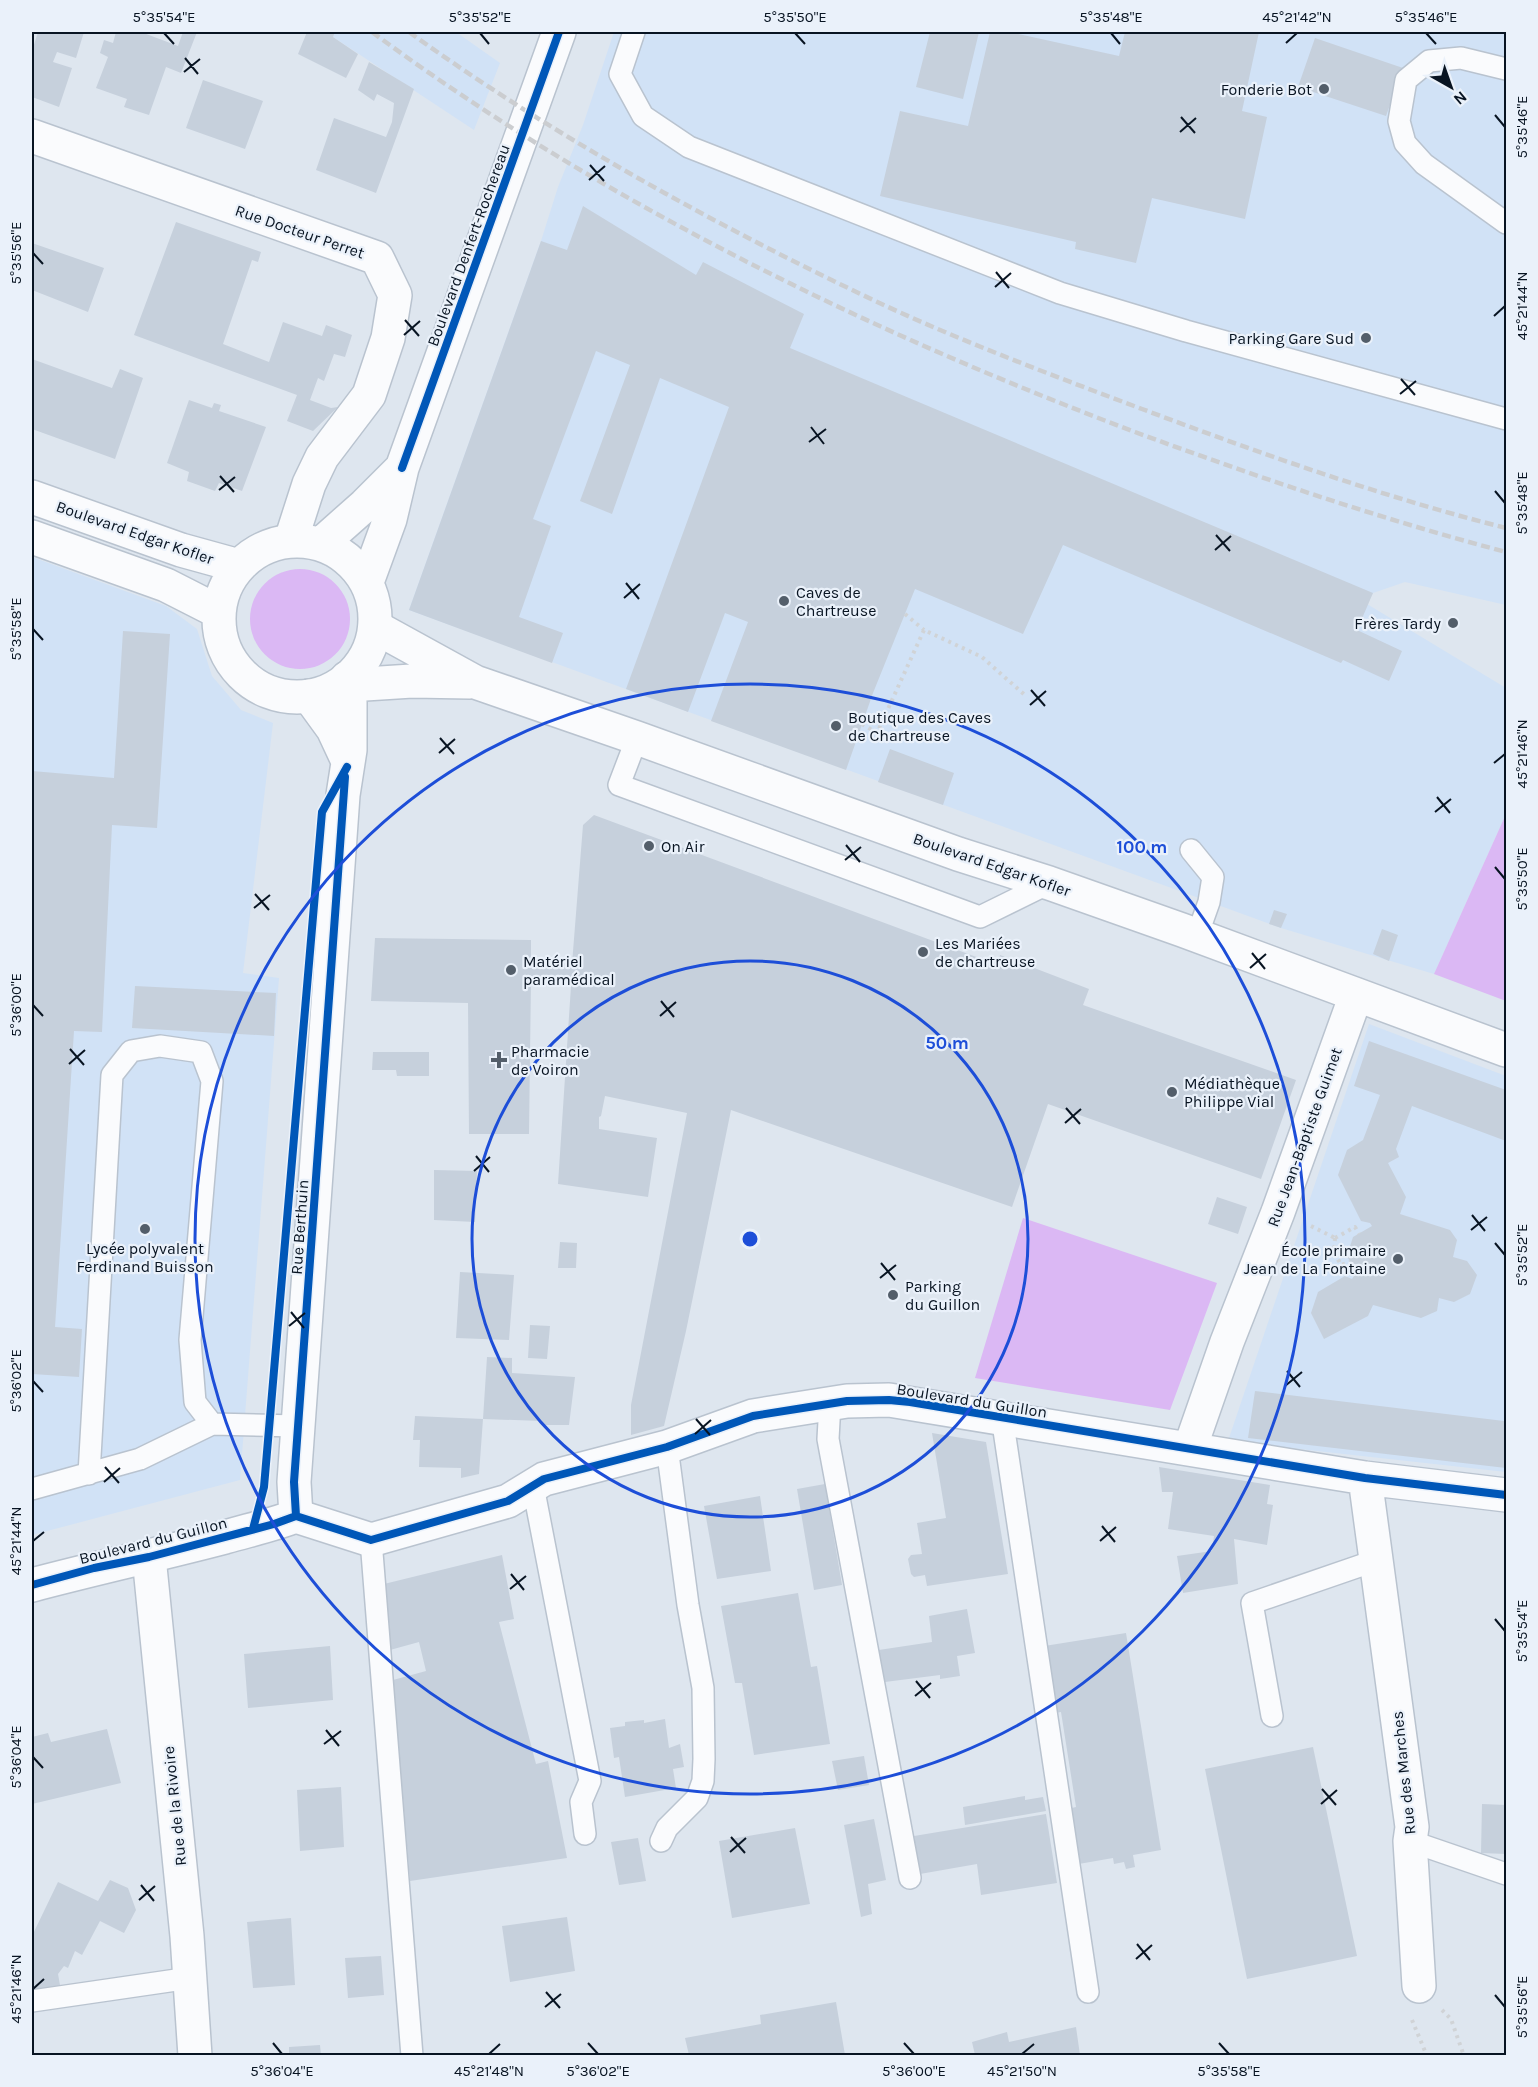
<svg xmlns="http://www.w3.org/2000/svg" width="1538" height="2087" font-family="Karla,sans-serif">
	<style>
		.built { fill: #d1e2f6 }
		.green { fill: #dbb8f4 }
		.building { fill: #c6d0dc }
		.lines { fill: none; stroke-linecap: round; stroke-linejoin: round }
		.service-casing { stroke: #b9c3cf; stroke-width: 24 }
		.minor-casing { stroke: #b9c3cf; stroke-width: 36 }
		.tertiary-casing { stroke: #b9c3cf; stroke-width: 36 }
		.primary-casing { stroke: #b9c3cf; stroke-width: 36 }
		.path { stroke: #d0d3d6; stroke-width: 4; stroke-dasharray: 3 4.5; stroke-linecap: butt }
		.service { stroke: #fafbfd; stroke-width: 21 }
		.minor { stroke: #fafbfd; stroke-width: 33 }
		.tertiary { stroke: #fafbfd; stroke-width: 33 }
		.primary { stroke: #fafbfd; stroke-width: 33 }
		.rail { stroke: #cbcdd0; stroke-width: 4.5; stroke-dasharray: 9 4.5; stroke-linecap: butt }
		.cycleway-casing { stroke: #eaf1fa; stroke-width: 11 }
		.cycleway { stroke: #0057b8; stroke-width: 8 }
		.ticks { fill: none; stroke: #081422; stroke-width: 2 }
		.ring { fill: none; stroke: #1d4ed8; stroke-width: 3 }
		.poi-dot { fill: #535e6a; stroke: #eaf1fa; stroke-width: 2 }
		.labels { text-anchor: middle; stroke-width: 4.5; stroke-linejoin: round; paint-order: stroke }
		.poi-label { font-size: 16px; fill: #081422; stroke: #eaf1fa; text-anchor: start }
		.street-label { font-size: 16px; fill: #081422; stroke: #eaf1fa }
		.centre { fill: #1d4ed8; stroke: #eaf1fa; stroke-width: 3 }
		.ring-label { font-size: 18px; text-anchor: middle; font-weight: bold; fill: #1d4ed8; stroke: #eaf1fa; stroke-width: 4.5; stroke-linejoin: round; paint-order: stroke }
		.neatline { fill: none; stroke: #081422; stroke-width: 2 }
		.ticks-label { font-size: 15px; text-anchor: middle; fill: #081422 }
	</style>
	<rect width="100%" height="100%" fill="#dee6ef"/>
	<!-- built -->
	<path class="built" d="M335,32H456L500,63L474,130L333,37Z
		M614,32H1506V605L1405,582L1373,593L1367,604L1506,688V814L1434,974L1281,928L409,610L541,241L558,187L583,125Z
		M32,557L166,606L197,629L212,676L241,710L273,723L243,973L279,978L240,1480L32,1535Z
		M1369,1024L1506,1076V1472L1228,1441Z"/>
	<!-- green -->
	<path class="green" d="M250 619a50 50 0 1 1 100 0a50 50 0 1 1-100 0Z
		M1506,814V1001L1434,974Z
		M1023,1218L1217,1283L1170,1410L975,1378Z"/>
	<!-- building -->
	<path class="building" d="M38,32H84L76,58L57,52L53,62L72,68L59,107L32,97V51Z
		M116,32H141L178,46L183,32H197L181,73L166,67L149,115L124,107L127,99L96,88L108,57L100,53L104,40L113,43Z
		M307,32H335L333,37L358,54L346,78L298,54Z
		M930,32H979L963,99L916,87Z
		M990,32H1009L1119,56L1125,32H1259L1242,111L1267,117L1245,219L1152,198L1136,263L1075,249L1076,242L880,196L900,111L968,126Z
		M1315,38L1403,68L1386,116L1298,87Z
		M369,62L414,89L376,193L316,170L334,118L386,137L392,122L394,103L377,94L374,101L358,90Z
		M203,80L263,101L245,149L186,128Z
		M583,206L696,275L703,262L804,314L790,348L1373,593L1357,630L1402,651L1389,681L1343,660L1341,663L1063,545L1023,634L915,589L873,693L846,770L711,721L748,622L725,613L688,712L626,689L729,407L660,378L612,514L580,501L630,365L596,351L533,519L551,526L519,617L563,633L552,663L409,610L541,241L567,250Z
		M176,222L261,252L258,262L252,260L223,344L269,362L283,322L322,336L326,325L352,335L345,357L334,354L324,381L318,378L310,400L331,408L338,407L313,431L287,421L297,395L134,335Z
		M32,243L104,268L88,312L32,290Z
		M32,359L112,388L120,369L143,378L115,459L32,429Z
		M189,400L212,408L214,403L221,405L219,411L266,427L242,491L219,483L215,491L187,481L189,472L167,463Z
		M123,631L170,634L157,828L112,825L102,1032L74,1031L55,1327L82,1329L79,1377L32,1374V771L114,778Z
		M890,749L954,773L943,805L878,782Z
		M594,815L998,965L1000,955L1089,989L1083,1005L1296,1080L1261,1179L1048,1104L1012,1207L731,1110L686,1331L664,1426L631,1435V1405L687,1113L605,1096L601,1116L599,1117V1129L657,1138L648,1197L558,1184L571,986L531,979L529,1134H469L468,1003L371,1001L375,938L531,940V958L572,964L583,825Z
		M1274,910L1287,914L1281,928L1269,924Z
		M1382,929L1398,935L1389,961L1373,954Z
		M135,986L276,993L274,1036L132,1028Z
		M1369,1041L1506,1090V1141L1412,1106L1396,1149L1399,1157L1388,1163L1406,1197L1400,1214L1450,1230L1457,1240L1453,1257L1467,1261L1477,1275L1470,1294L1454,1302L1439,1298L1437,1311L1421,1318L1373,1305L1368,1316L1324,1339L1311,1313L1318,1292L1345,1276L1352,1279L1356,1273L1347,1256L1353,1237L1372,1226L1370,1223L1361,1221L1338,1175L1347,1150L1363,1140L1380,1095L1354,1086Z
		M373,1052H429V1076H397L396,1070H372Z
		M434,1170L477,1171L475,1222L434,1220Z
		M1217,1197L1247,1207L1238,1234L1208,1224Z
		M560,1242L577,1243L576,1268H558Z
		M460,1272L514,1275L509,1340L456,1338Z
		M530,1325L550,1326L547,1359L528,1358Z
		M487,1357L512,1358V1373L575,1377L569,1425H541V1421L483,1419Z
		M1255,1391L1504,1421L1505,1415H1506V1468L1248,1438Z
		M415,1416L483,1419L479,1474L461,1478V1468L419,1467L420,1440H413Z
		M932,1433L986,1442L1008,1574L927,1586L925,1575L914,1577L911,1574L908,1559L911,1555L922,1554L917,1523L946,1518Z
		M1159,1467L1270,1485L1267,1504L1273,1505L1267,1545L1234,1539L1238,1584L1183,1593L1177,1556L1212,1551L1214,1536L1168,1529L1173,1492H1162Z
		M825,1484L842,1585L814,1590L797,1489Z
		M760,1496L771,1571L717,1579L704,1506Z
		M502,1555L514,1619L499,1622L536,1764L548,1761L567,1858L410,1881L393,1680L426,1671L419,1642L390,1650L384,1584Z
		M798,1593L811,1667L817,1666L830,1744L754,1755L742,1683H735L721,1606Z
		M967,1609L975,1653L957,1656L960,1676L940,1679V1675L877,1683L872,1651L932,1642L929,1616Z
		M1126,1633L1161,1850L1133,1855L1135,1867L1126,1869L1124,1862L1114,1864L1113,1858L1073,1865L1063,1810L1076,1807L1061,1712L1049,1714L1038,1647Z
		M330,1646L333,1700L248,1708L244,1654Z
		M665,1719L669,1748L680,1744L684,1767L673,1769L676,1788L625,1797L619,1757L614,1758L610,1728L625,1726V1722L644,1720V1723Z
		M107,1729L121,1783L32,1804V1737L48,1733L51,1742Z
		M1313,1747L1357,1956L1247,1979L1205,1769Z
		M864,1756L869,1785L838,1790L832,1761Z
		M341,1787L344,1847L300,1851L297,1790Z
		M1025,1796V1800L1043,1797L1046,1811L965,1825L963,1807Z
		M1482,1804L1506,1805V1854L1481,1853Z
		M1046,1814L1057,1883L981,1895L977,1864L920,1874L914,1836Z
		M874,1819L886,1880L868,1884L872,1914L861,1917L844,1825Z
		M795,1828L810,1904L732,1918L719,1841Z
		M638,1838L646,1881L619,1885L611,1842Z
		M110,1880L128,1888L136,1910L124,1933L100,1921L82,1955L75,1951L68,1968L64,1966L58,1974L61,1991L32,1996V1936L58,1882L98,1901Z
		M567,1917L575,1971L510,1982L502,1926Z
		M291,1918L295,1985L253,1988L247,1922Z
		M381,1956L384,1995L348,1998L345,1958Z
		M836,2002L845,2055H689L685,2038L761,2024L760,2015Z
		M1076,2027L1080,2055H975L972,2042L1007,2032L1009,2042Z
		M320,2045L321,2055H289V2047Z"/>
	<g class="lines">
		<!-- service casing -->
		<g class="service-casing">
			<path id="service" d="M634,32L620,74L643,116L689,147L1060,293L1186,331L1506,419
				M1506,69L1461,58L1429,61L1406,80L1399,121L1405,143L1424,164L1506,223
				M637,738L619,785L980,917L1049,883
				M1191,850L1213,877L1209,902L1197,936
				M830,1403L828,1439L910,1878
				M1002,1417L1088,1992
				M89,1474L112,1075L131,1051L160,1046L201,1052L212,1081L190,1340L195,1402L212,1424
				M533,1486L590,1781L581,1802L585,1834
				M32,1489L140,1459L212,1424L298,1426
				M371,1540L412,2056
				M1272,1716L1252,1603L1377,1560
				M661,1841L667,1828L697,1798L703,1781L704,1759L703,1688L688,1605L667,1447
				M1410,1841L1506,1874
				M32,2001L190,1978"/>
		</g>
		<!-- minor casing -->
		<g class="minor-casing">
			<path id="minor" d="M32,136L377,258L395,295L388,338L369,395L322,457L309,484L291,540
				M1190,1448L1227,1342L1278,1212L1356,995
				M1365,1478L1412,1827L1410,1841L1419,1986
				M296,1516L371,1540L508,1501L544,1479L667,1447L753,1416L847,1401L889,1400L1365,1478L1506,1495
				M149,1557L187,1936L195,2056"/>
		</g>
		<!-- tertiary casing -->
		<g class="tertiary-casing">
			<path id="tertiary" d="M375,627L475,682L637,738L958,854L1049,883L1182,930L1506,1050
				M349,677L365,684L412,681L470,682
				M309,696L333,729L347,759
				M32,1585C96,1568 160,1554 225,1537C249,1530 273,1525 296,1516L294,1482L343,795L350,750V702L347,678"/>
		</g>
		<!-- primary casing -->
		<g class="primary-casing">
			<path id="primary" d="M32,497L181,550L239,566
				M32,537L166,585L219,612
				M219 619a78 78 0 1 1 156 0a78 78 0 1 1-156 0Z
				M321,544L365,505L401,469
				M367,582L390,519L402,468L559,32"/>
		</g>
		<!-- path -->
		<path class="path" d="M905,614L924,630
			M862,724L877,733L924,630L982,657L1027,697
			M1311,1226L1335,1238
			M1335,1238L1334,1252L1341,1265L1350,1262
			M1335,1238L1355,1227L1359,1234
			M1442,2010L1451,2019L1464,2056
			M1412,2020L1427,2056"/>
		<!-- service -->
		<use href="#service" class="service"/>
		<!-- minor -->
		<use href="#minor" class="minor"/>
		<!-- tertiary -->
		<use href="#tertiary" class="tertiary"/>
		<!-- primary -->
		<use href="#primary" class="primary"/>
		<!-- rail -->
		<path class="rail" d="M372,32C602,202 867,331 1135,432C1257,477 1381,519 1506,552
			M409,32C558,139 722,229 888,307C971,345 1057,377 1142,409C1262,454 1383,497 1506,528"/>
		<!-- cycleway casing -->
		<g class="cycleway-casing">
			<path id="cycleway" d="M402,468L559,32
				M296,1516L294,1482L345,777
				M253,1529L264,1487L322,812L347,767
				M32,1585L94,1568L149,1557L274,1524L296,1516L371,1540L508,1501L544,1479L667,1447L753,1416L847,1401L889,1400L910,1402L1365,1478L1506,1495"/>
		</g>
		<!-- cycleway -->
		<use href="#cycleway" class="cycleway"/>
	</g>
	<!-- ticks -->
	<path class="ticks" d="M164,33L174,44M480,33L489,44M795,33L805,44M1111,33L1120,44M1426,33L1436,44M1286,43L1297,33M185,58L198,74M184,72L200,59M1495,115L1505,127M1181,117L1195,133M1180,132L1196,118M590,165L604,181M589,180L605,166M33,253L43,264M996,272L1009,288M995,287L1011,273M1494,316L1505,306M405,320L419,336M404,335L420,321M1401,379L1415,395M1400,394L1416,381M811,427L824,444M809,442L826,429M220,476L234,492M219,490L235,477M1495,491L1505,503M1216,535L1230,551M1215,550L1231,536M626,583L639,599M624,598L640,584M33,629L43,640M1031,690L1045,706M1030,705L1046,691M440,738L454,754M439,753L455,739M1494,763L1505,754M1437,797L1450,813M1435,812L1451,799M846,845L860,862M845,860L861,847M1495,867L1505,879M255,894L269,910M254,908L270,895M1252,953L1265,969M1250,968L1266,954M661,1001L674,1017M33,1005L43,1016M660,1016L676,1002M70,1049L84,1065M69,1064L85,1050M1066,1108L1080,1124M1065,1123L1081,1109M476,1156L489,1172M474,1171L490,1157M1472,1215L1485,1231M1471,1230L1487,1217M1495,1243L1505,1255M881,1263L895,1280M880,1278L896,1265M291,1312L304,1328M289,1326L305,1313M1287,1371L1300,1387M33,1381L43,1392M1285,1386L1302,1372M696,1419L710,1435M695,1434L711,1420M105,1467L119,1483M104,1482L120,1468M1102,1526L1115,1542M33,1541L44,1532M1100,1541L1116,1527M511,1574L524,1590M510,1589L526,1576M1495,1619L1505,1631M916,1681L930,1698M915,1696L931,1683M326,1730L339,1746M324,1744L341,1731M33,1757L43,1768M1322,1789L1336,1805M1321,1804L1337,1790M731,1837L745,1853M730,1852L746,1838M141,1885L154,1901M139,1900L155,1886M1137,1944L1150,1960M1136,1959L1152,1945M33,1989L44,1979M546,1992L560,2008M1495,1995L1505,2007M545,2007L561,1994M273,2043L282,2054M588,2043L598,2054M904,2043L914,2054M1219,2043L1229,2054M489,2054L500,2044M1022,2054L1034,2044"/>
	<!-- distance rings -->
	<g class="ring">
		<circle cx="750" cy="1239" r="278"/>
		<circle cx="750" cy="1239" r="555"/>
	</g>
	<!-- markers -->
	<g class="poi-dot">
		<circle cx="1324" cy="89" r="6"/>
		<circle cx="1366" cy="338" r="6"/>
		<circle cx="784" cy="601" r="6"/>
		<circle cx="1453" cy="623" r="6"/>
		<circle cx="836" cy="726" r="6"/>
		<circle cx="649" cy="846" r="6"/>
		<circle cx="923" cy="952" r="6"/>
		<circle cx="511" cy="970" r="6"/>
		<path d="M496 1051h6v6h6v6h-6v6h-6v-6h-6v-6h6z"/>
		<circle cx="1172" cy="1092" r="6"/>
		<circle cx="145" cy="1229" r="6"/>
		<circle cx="1398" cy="1259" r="6"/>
		<circle cx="893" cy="1295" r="6"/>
	</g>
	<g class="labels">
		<!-- poi labels -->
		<g class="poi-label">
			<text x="1312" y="95" text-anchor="end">Fonderie Bot</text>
			<text x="1354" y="344" text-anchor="end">Parking Gare Sud</text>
			<text x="796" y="598">Caves de<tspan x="796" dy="18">Chartreuse</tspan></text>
			<text x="1441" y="629" text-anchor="end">Frères Tardy</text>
			<text x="848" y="723">Boutique des Caves<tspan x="848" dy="18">de Chartreuse</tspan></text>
			<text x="661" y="852">On Air</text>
			<text x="935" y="949">Les Mariées<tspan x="935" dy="18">de chartreuse</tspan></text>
			<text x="523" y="967">Matériel<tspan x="523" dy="18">paramédical</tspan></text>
			<text x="511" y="1057">Pharmacie<tspan x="511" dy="18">de Voiron</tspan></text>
			<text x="1184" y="1089">Médiathèque<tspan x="1184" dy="18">Philippe Vial</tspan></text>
			<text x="145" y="1254" text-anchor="middle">Lycée polyvalent<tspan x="145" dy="18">Ferdinand Buisson</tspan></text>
			<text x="1386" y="1256" text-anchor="end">École primaire<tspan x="1386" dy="18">Jean de La Fontaine</tspan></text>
			<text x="905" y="1292">Parking<tspan x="905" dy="18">du Guillon</tspan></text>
		</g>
		<!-- street labels -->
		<g class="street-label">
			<text transform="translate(300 231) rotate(19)" y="6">Rue Docteur Perret</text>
			<text transform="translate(468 245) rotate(-70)" y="6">Boulevard Denfert-Rochereau</text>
			<text transform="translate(135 532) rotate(19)" y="6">Boulevard Edgar Kofler</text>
			<text transform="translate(992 864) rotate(19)" y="6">Boulevard Edgar Kofler</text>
			<text transform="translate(1304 1137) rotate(-70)" y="6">Rue Jean-Baptiste Guimet</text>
			<text transform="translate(299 1227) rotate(-86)" y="6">Rue Berthuin</text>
			<text transform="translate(972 1400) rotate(9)" y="6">Boulevard du Guillon</text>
			<text transform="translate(153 1540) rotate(-14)" y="6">Boulevard du Guillon</text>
			<text transform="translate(1403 1773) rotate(-96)" y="6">Rue des Marches</text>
			<text transform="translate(174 1806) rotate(-96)" y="6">Rue de la Rivoire</text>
		</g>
	</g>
	<circle cx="750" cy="1239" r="9" class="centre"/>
	<g class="ring-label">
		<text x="1142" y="853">100 m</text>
		<text x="947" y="1049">50 m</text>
	</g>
	<!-- border -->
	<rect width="1538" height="2087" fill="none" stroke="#eaf1fa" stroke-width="66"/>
	<!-- north arrow -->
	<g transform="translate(1451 87) rotate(140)" stroke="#eaf1fa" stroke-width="4.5" paint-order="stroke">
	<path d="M0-4.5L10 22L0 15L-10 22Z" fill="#081422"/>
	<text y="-9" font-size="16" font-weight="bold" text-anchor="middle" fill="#081422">N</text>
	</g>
	<rect x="33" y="33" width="1472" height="2021" class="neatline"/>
	<g class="ticks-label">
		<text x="164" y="22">5°35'54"E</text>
		<text x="480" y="22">5°35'52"E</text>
		<text x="795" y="22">5°35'50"E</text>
		<text x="1111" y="22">5°35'48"E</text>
		<text x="1297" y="22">45°21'42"N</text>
		<text x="1426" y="22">5°35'46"E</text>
		<text transform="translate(1522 127) rotate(-90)" y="5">5°35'46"E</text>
		<text transform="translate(16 253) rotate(-90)" y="5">5°35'56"E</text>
		<text transform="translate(1522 306) rotate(-90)" y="5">45°21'44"N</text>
		<text transform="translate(1522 503) rotate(-90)" y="5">5°35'48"E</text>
		<text transform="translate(16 629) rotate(-90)" y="5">5°35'58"E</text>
		<text transform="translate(1522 754) rotate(-90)" y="5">45°21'46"N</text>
		<text transform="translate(1522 879) rotate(-90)" y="5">5°35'50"E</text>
		<text transform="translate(16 1005) rotate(-90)" y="5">5°36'00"E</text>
		<text transform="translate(1522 1255) rotate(-90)" y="5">5°35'52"E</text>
		<text transform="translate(16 1381) rotate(-90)" y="5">5°36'02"E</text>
		<text transform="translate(16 1541) rotate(-90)" y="5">45°21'44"N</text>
		<text transform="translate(1522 1631) rotate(-90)" y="5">5°35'54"E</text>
		<text transform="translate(16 1757) rotate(-90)" y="5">5°36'04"E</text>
		<text transform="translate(16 1989) rotate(-90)" y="5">45°21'46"N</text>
		<text transform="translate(1522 2007) rotate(-90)" y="5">5°35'56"E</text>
		<text x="282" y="2076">5°36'04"E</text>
		<text x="489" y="2076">45°21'48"N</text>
		<text x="598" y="2076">5°36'02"E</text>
		<text x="914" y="2076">5°36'00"E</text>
		<text x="1022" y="2076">45°21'50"N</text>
		<text x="1229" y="2076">5°35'58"E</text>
	</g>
</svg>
